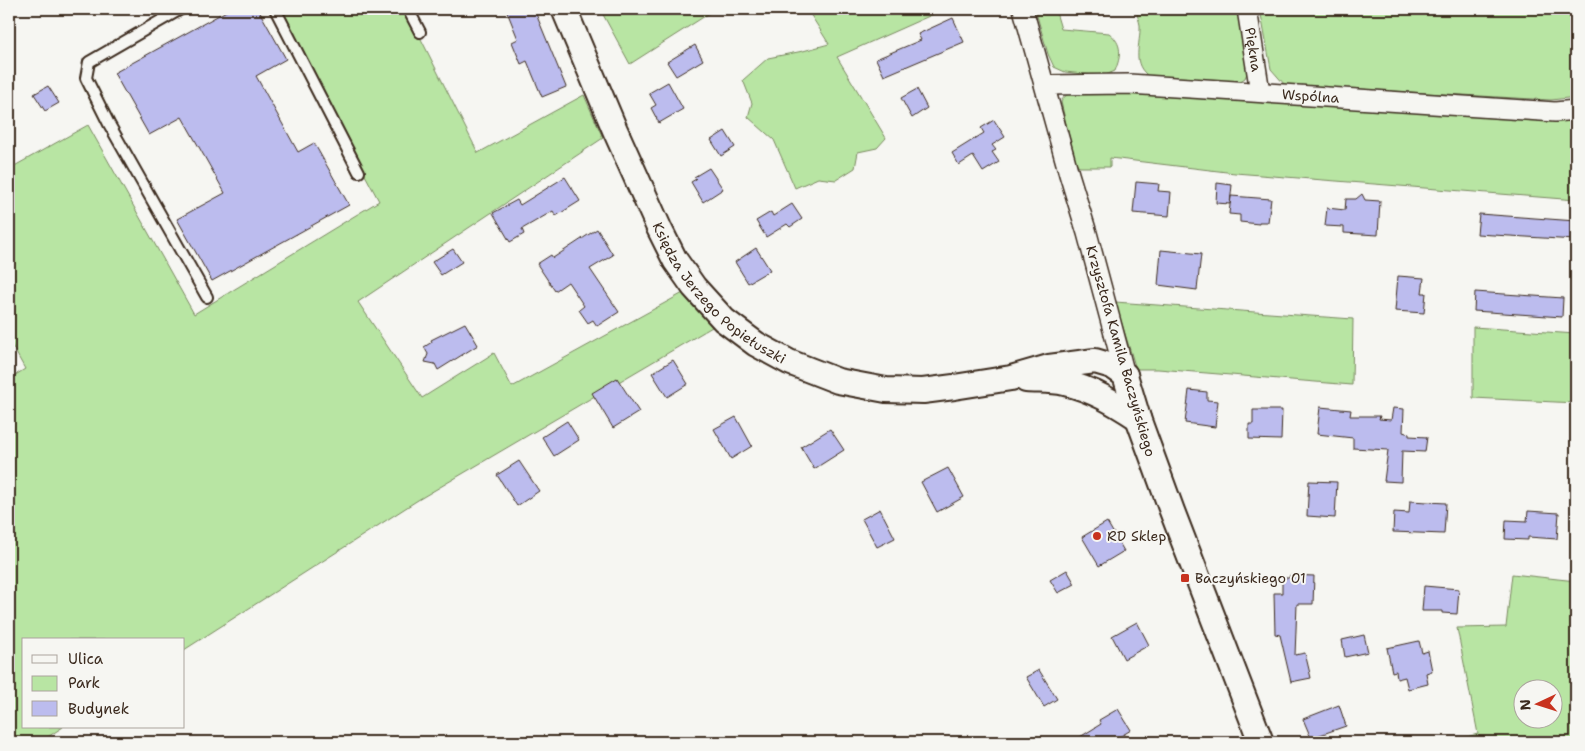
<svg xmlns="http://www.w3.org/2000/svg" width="1585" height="751" font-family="'Shantell Sans',sans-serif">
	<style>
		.green { fill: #b8e5a3; stroke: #7a8860; fill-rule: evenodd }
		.building { fill: #bcbcee; stroke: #3b2a1e }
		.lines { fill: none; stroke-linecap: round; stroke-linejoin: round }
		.service-casing { stroke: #3b2a1e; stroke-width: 14 }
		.minor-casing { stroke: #3b2a1e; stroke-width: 22 }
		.tertiary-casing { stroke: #3b2a1e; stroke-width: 28 }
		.service { stroke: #f6f6f2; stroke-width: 10 }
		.minor { stroke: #f6f6f2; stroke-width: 19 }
		.tertiary { stroke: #f6f6f2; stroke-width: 24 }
		.poi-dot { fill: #c8321e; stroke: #f6f6f2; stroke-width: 2 }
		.labels { text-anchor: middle; stroke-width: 4; stroke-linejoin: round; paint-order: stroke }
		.street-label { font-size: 14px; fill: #3b2a1e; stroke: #f6f6f2 }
		.poi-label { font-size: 14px; fill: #3b2a1e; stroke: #f6f6f2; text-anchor: start }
	</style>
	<rect width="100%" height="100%" fill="#f6f6f2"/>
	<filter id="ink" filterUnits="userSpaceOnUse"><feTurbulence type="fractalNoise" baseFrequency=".02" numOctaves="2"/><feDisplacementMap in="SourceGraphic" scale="10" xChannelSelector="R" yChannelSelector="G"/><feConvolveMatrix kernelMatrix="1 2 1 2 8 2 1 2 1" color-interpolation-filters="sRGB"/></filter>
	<g filter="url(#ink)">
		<!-- green -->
		<path class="green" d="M276,9H406L478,153L584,95L603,138L358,302L422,398L494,353L512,387L694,287L724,320L418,500L184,650V640H24V727H63L40,742H9V379L25,369L9,340V169L88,125L194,314L379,201Z
			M600,9H716L630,64Z
			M807,9H945L837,57L886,138L877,148L858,152L855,168L836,180L818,178L795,188L774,140L748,117L752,103L743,80L768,58L803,51L829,44Z
			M1035,9H1055L1061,29L1109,33C1123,44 1121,56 1115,71L1103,76L1065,72L1054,67L1048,54Z
			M1135,9H1239L1249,69L1245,78L1239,82L1150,77C1130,64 1141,45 1140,25C1139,20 1137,14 1135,9Z
			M1260,9H1576V97L1551,100L1285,85L1271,69Z
			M1081,91L1518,119H1576V200L1235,173L1110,158V167H1079L1074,158L1061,102C1065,93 1072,93 1081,91Z
			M1115,302L1353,319L1352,385L1158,369H1136Z
			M1473,327L1576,334V403L1473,398Z
			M1512,574L1576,581V742H1447L1478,734L1457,628L1506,627ZM1552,688V718H1522V688Z"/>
		<!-- building -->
		<path class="building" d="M230,9H258L286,59L256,76L298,152L314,143L349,205L212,281L177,219L225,193L182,117L149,135L114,73Z
			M506,9H534L566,87L542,97L527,61L521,64L512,42L518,39Z
			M953,18L964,42L884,76L876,59L921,40L918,34Z
			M695,45L703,60L676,76L667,62Z
			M668,82L683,109L659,123L651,108L656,105L649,93Z
			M48,86L59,103L45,111L34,94Z
			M917,89L927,108L912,118L901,98Z
			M994,120L1005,137L992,145L996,150L992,152L999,162L983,172L973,156L959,165L952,153L984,133L981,128Z
			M725,131L735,147L721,156L711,140Z
			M709,168L723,189L703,202L691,182L696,179L694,177Z
			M565,177L580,201L556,216L553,211L522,229L524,234L510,242L493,213L517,200L520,205Z
			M1136,182L1159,184L1158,191L1171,192L1169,216L1133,213Z
			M1217,183L1232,185L1230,204L1216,203Z
			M1362,194L1365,200L1380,201L1378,235L1344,233V227L1325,226L1327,208L1345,210L1346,199H1356Z
			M1231,196L1271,199L1268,222H1259V224L1240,222V215L1229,214Z
			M792,204L802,219L790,227L787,224L766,237L756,221L771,212L773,216Z
			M1479,214L1576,221V240L1477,234Z
			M597,229L613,255L590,269L619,312L597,326L593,320L588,323L579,310L584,306L568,282L555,291L537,264L551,255L553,258Z
			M756,248L770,270L748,283L735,262Z
			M453,249L462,262L441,275L432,262Z
			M1161,250L1201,254L1197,290L1158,285Z
			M1398,276L1424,278L1422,293H1426L1424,313L1395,311Z
			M1475,292L1563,298L1562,317L1474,311Z
			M465,323L478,345L438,370L435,364L425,362L428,354L424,347L432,342L431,340Z
			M673,360L688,384L667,397L652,373Z
			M617,378L639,412L613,428L592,393Z
			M1189,390L1207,392V400L1218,401L1215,427L1185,423Z
			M1320,407L1351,410L1350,416H1380L1379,419L1391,420L1393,408L1404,409L1403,432L1409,434V436L1427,437L1425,452L1402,451L1401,482L1384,481L1388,450L1353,448V438L1317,434Z
			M1253,410H1282L1281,440L1249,439V424H1253Z
			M736,417L752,446L731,459L714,429Z
			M567,421L579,440L554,456L542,437Z
			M830,429L844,450L814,469L801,447Z
			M519,461L539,491L517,506L497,475Z
			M948,468L964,497L937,512L921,482Z
			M1309,481L1337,482L1335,518L1307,516Z
			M1410,501L1446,503L1444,534L1393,532L1394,512L1409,513Z
			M880,509L895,538L877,547L862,519Z
			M1528,511L1559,513L1557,539L1528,537V540L1505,539L1506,520L1527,521Z
			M1107,522L1124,551L1099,566L1082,537Z
			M1067,570L1075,584L1058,593L1050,580Z
			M1290,575L1314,576L1313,604H1297L1295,655L1305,653L1311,678L1291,682L1280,635L1275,634L1274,593H1282V578H1289Z
			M1424,586L1459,589L1457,614L1442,613V611H1422Z
			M1137,622L1149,645L1124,659L1112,636Z
			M1364,635L1368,652L1345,657L1342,640Z
			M1419,641L1422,653L1428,651L1432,671L1426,673L1428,684L1408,689L1405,677L1397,679L1396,671L1392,672L1387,648Z
			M1039,670L1057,699L1044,707L1026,677Z
			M1339,705L1346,726L1311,738L1303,719Z
			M1118,709L1131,730L1111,742H1072L1101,724L1099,720Z"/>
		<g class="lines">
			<!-- service casing -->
			<g class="service-casing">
				<path id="service" d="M181,9L89,62L86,78L109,124L207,297
					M275,9L359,172
					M408,9L420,32"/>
			</g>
			<!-- minor casing -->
			<g class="minor-casing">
				<g id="minor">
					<path d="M1023,9L1069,174L1087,233L1125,375"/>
					<path id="s1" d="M1247,9L1260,92"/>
					<path id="s2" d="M1045,85L1129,84L1555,112L1576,110"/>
				</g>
			</g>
			<!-- tertiary casing -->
			<g class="tertiary-casing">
				<g id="tertiary">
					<path id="s3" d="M564,9L615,130L659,228L675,260L694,287L724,320L756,344L789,362L838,381L886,390L923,391L954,387L1011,378L1049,367L1095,361L1112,366L1125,375"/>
					<path d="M1125,375L1138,418L1172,511L1261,742"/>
					<path d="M1026,380C1039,381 1052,380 1065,383C1092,389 1115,403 1138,418"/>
				</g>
			</g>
			<!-- service -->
			<use href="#service" class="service"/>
			<!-- minor -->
			<use href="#minor" class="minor"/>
			<!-- tertiary -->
			<use href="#tertiary" class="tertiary"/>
		</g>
	</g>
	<!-- markers -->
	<g class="poi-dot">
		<circle cx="1097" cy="536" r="5"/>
		<rect x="1180" y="573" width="10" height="10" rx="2.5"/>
	</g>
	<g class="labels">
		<!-- street labels -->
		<g class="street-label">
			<text dy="5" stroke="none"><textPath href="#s1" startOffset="41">Piękna</textPath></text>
			<text dy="5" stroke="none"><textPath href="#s2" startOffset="266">Wspólna</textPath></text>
			<text dy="5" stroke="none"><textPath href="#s3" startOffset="329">Księdza Jerzego Popiełuszki</textPath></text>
			<text transform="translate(1121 351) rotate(74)" y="5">Krzysztofa Kamila Baczyńskiego</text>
		</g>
		<!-- poi labels -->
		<g class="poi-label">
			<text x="1107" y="541">RD Sklep</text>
			<text x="1195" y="583">Baczyńskiego 01</text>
		</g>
	</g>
	<!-- margin -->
	<rect width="1585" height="751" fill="none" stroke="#f6f6f2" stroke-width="30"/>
	<rect x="15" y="15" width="1555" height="721" fill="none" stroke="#3b2a1e" stroke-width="2" filter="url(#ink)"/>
	<!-- legend -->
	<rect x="22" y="638" width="162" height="90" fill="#f6f6f2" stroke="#aba49d"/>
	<rect x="32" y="655" width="25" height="8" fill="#f6f6f2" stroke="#aba49d"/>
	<text x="68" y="664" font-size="15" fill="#3b2a1e">Ulica</text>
	<rect x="32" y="676" width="25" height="15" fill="#b8e5a3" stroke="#aba49d"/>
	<text x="68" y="688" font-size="15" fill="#3b2a1e">Park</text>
	<rect x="32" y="701" width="25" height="15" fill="#bcbcee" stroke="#aba49d"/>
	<text x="68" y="714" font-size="15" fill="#3b2a1e">Budynek</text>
	<!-- north arrow -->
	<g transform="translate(1538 704) rotate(266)"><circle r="24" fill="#f6f6f2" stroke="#aba49d"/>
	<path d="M0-4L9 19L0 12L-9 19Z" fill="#c8321e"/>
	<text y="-8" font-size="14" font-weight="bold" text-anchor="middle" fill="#3b2a1e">N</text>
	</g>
</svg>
